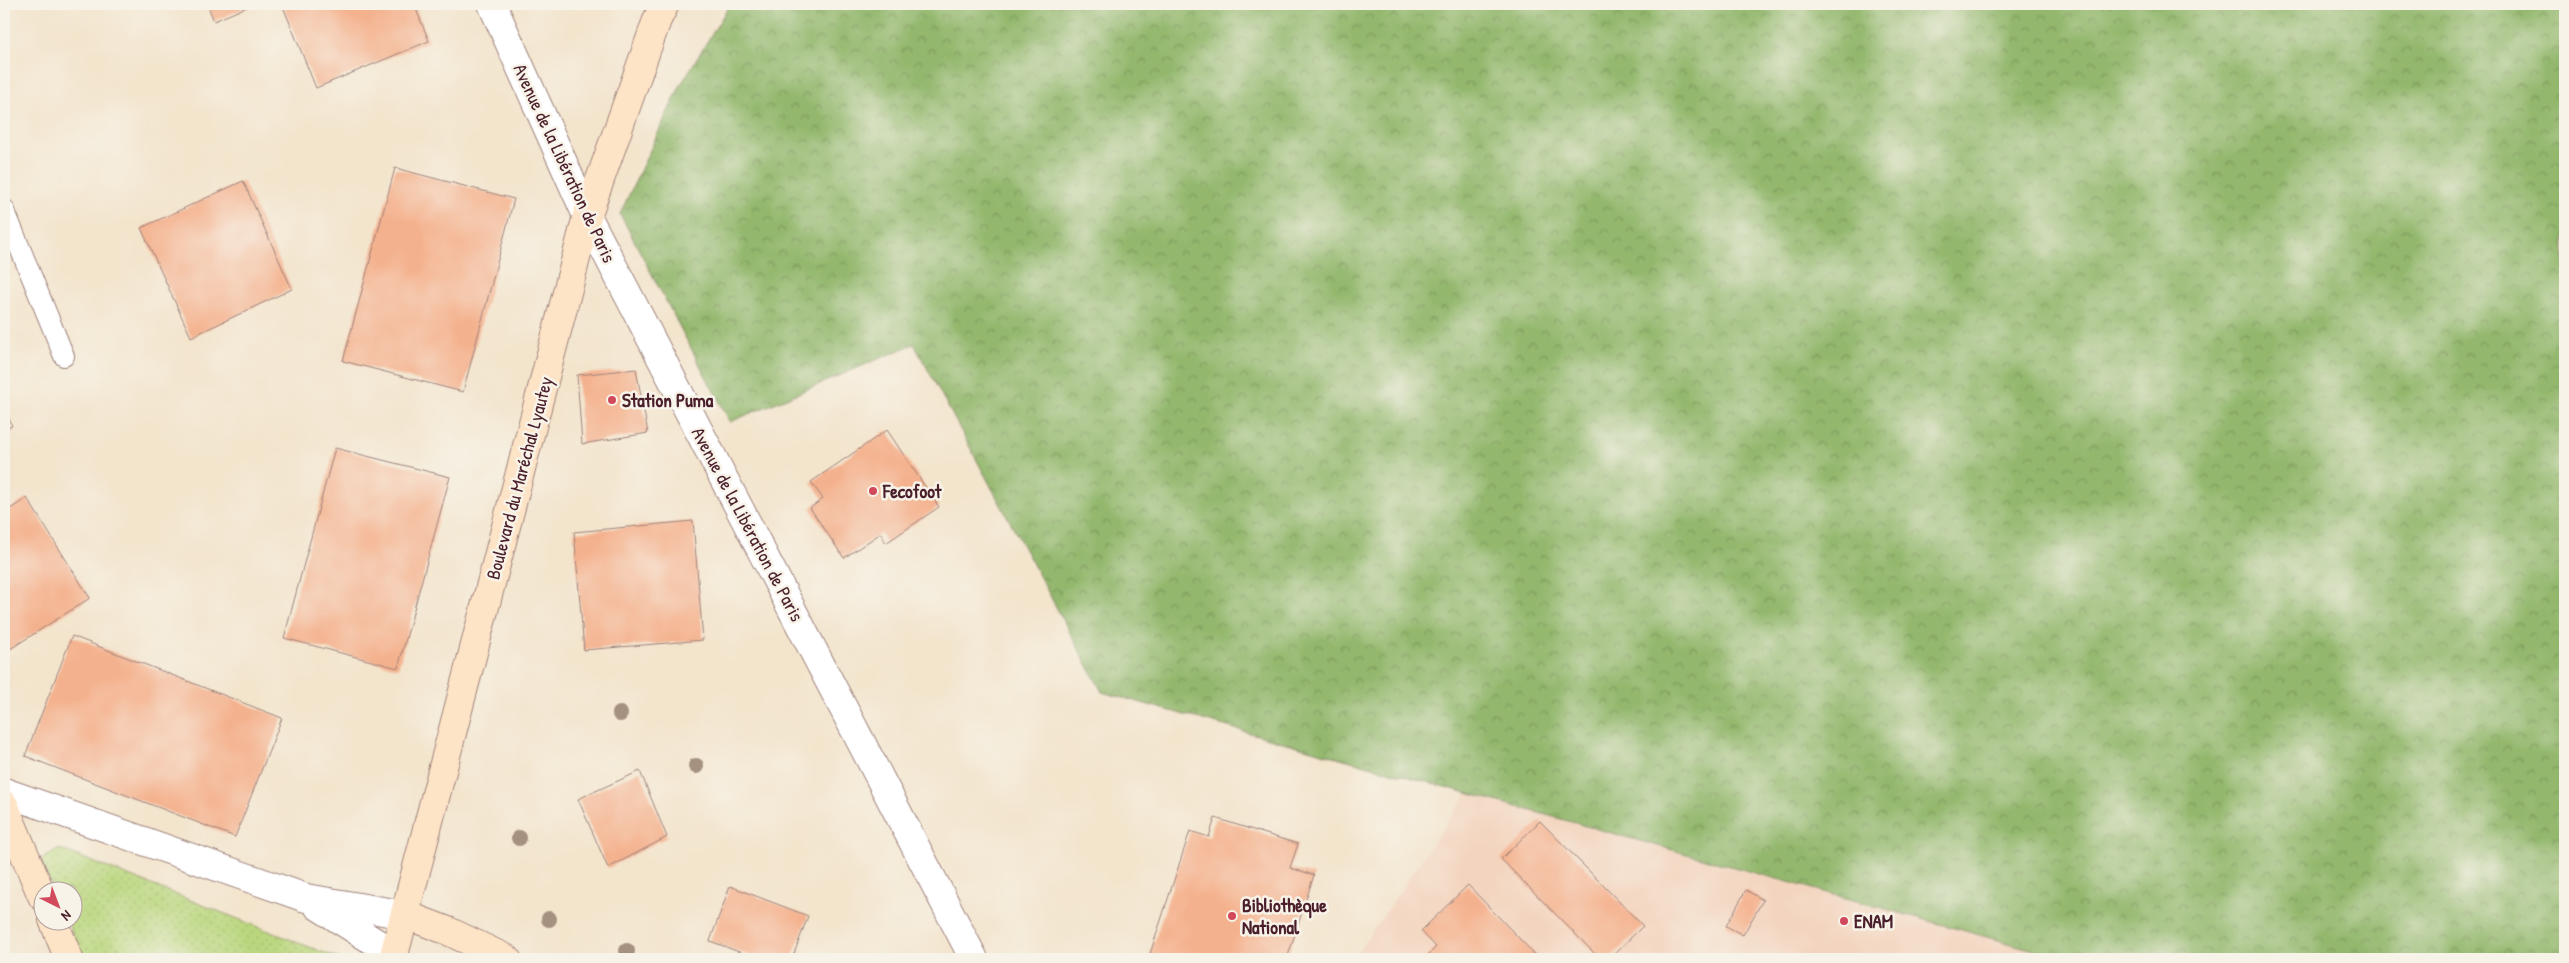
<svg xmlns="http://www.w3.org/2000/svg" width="2569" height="963" font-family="'Patrick Hand',sans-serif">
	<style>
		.built { fill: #f3d4be }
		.forest { fill: url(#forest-crowns); stroke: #6e6c4c }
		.park { fill: url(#park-dots); stroke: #827b54 }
		.building { fill: #f4b18d }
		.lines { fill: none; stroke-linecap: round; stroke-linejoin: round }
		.service-casing { stroke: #9e827c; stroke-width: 22 }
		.tertiary-casing { stroke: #9e827c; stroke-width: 30 }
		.secondary-casing { stroke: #9e827c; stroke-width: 30 }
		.service { stroke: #fff; stroke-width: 20 }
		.tertiary { stroke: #fff; stroke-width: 28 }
		.secondary { stroke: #fee4c6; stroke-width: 28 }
		.tree { fill: #a5917f }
		.poi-dot { fill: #d1495b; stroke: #f7f3e8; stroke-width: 2 }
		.labels { text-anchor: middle; stroke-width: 5; stroke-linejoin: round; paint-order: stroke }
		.street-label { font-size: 19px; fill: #4a1f2b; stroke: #f7f3e8 }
		.poi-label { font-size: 19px; font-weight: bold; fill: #4a1f2b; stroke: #f7f3e8; text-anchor: start }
	</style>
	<defs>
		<pattern id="forest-crowns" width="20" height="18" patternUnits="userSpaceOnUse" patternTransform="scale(1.25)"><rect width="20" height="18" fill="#93b86d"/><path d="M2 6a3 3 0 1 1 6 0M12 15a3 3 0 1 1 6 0" fill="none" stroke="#7a955a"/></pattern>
		<pattern id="park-dots" width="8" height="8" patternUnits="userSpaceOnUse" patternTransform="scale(1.25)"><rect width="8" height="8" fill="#bad77e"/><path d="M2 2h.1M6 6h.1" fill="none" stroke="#a1b86d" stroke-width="1.8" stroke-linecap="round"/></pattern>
	</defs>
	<rect width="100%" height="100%" fill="#f7f3e8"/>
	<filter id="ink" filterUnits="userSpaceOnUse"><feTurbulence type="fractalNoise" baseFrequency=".02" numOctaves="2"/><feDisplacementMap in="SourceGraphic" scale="10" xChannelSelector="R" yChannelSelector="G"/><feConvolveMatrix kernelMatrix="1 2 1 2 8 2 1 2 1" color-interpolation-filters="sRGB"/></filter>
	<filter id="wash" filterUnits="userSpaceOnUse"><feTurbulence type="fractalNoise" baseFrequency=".0096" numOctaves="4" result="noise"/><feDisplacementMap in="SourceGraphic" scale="20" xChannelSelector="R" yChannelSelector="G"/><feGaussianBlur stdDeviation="1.12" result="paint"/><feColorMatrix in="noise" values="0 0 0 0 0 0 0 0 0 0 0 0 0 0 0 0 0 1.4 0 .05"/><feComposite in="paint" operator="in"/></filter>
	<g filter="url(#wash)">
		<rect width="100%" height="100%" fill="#f3e4cc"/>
		<!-- built -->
		<path class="built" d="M1467,794L1784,882L2069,959H1353Z"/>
		<!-- forest -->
		<path class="forest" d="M730,4H2565V959H2066L1102,692L914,344L730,422L620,214L680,86Z"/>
		<!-- park -->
		<path class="park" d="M60,849L340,959H84L67,921L72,920V890H53L40,860Z"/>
		<g id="blocks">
			<!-- building -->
			<path class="building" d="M207,4H254L214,21Z
				M282,4H414L429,41L316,88Z
				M395,168L514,199L463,392L343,361Z
				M243,181L292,289L191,337L141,228Z
				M636,369L648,433L582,444L577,375Z
				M4,407L12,426L4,429Z
				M887,430L939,507L886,543L881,533L844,558L810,508L823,499L811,482Z
				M335,448L450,477L398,668L284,638Z
				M27,498L90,598L4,653V513Z
				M693,521L703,640L584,650L574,532Z
				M72,636L282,718L235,837L25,756Z
				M640,771L667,837L608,868L578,799Z
				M1215,818L1298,844L1290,868L1314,875L1287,959H1156L1149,957L1190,831L1209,837Z
				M1540,821L1643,926L1609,959H1600L1501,859Z
				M1468,885L1539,959H1424L1436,947L1421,931Z
				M730,886L808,916L792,959H758L710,941Z
				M1746,890L1763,900L1743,935L1726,926Z"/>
		</g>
	</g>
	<g filter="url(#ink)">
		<use href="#blocks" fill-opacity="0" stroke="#9e827c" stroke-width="1"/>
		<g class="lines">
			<!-- service casing -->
			<g class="service-casing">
				<path id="service" d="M4,209L64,356"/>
			</g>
			<!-- tertiary casing -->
			<g class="tertiary-casing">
				<path id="tertiary" d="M492,4L587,216L974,959
					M4,792L306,898L406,915
					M318,906L394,954"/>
			</g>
			<!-- secondary casing -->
			<g class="secondary-casing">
				<path id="secondary" d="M4,805L42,896
					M406,915L448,931L507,959
					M53,920L69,959
					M393,959L587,216L657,20L665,4"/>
			</g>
			<!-- service -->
			<use href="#service" class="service"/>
			<!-- tertiary -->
			<use href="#tertiary" class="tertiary"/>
			<!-- secondary -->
			<use href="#secondary" class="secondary"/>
		</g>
		<!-- trees -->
		<g class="tree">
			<circle cx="620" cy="714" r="8"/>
			<circle cx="696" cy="766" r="8"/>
			<circle cx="519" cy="838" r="8"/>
			<circle cx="549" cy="919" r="8"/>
			<circle cx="627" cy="951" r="8"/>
		</g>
	</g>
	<!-- markers -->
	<g class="poi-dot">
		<circle cx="612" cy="400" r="5"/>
		<circle cx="873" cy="491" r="5"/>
		<circle cx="1232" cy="916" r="5"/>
		<circle cx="1844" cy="921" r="5"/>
	</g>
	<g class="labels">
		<!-- street labels -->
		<g class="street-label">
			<text transform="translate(565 163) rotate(65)" y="7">Avenue de la Libération de Paris</text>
			<text transform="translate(519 478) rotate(-75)" y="7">Boulevard du Maréchal Lyautey</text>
			<text transform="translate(748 524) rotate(62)" y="7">Avenue de la Libération de Paris</text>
		</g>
		<!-- poi labels -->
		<g class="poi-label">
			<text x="622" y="407">Station Puma</text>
			<text x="883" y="498">Fecofoot</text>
			<text x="1242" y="912">Bibliothèque<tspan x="1242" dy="22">National</tspan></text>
			<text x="1854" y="928">ENAM</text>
		</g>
	</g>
	<!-- margin -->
	<rect width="2569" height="963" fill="none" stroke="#f7f3e8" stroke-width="20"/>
	<!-- north arrow -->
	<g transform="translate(58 906) rotate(138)"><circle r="24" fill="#f7f3e8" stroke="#b29e9c"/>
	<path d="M0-4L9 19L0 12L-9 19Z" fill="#d1495b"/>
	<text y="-8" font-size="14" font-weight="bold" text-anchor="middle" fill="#4a1f2b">N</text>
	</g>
</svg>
